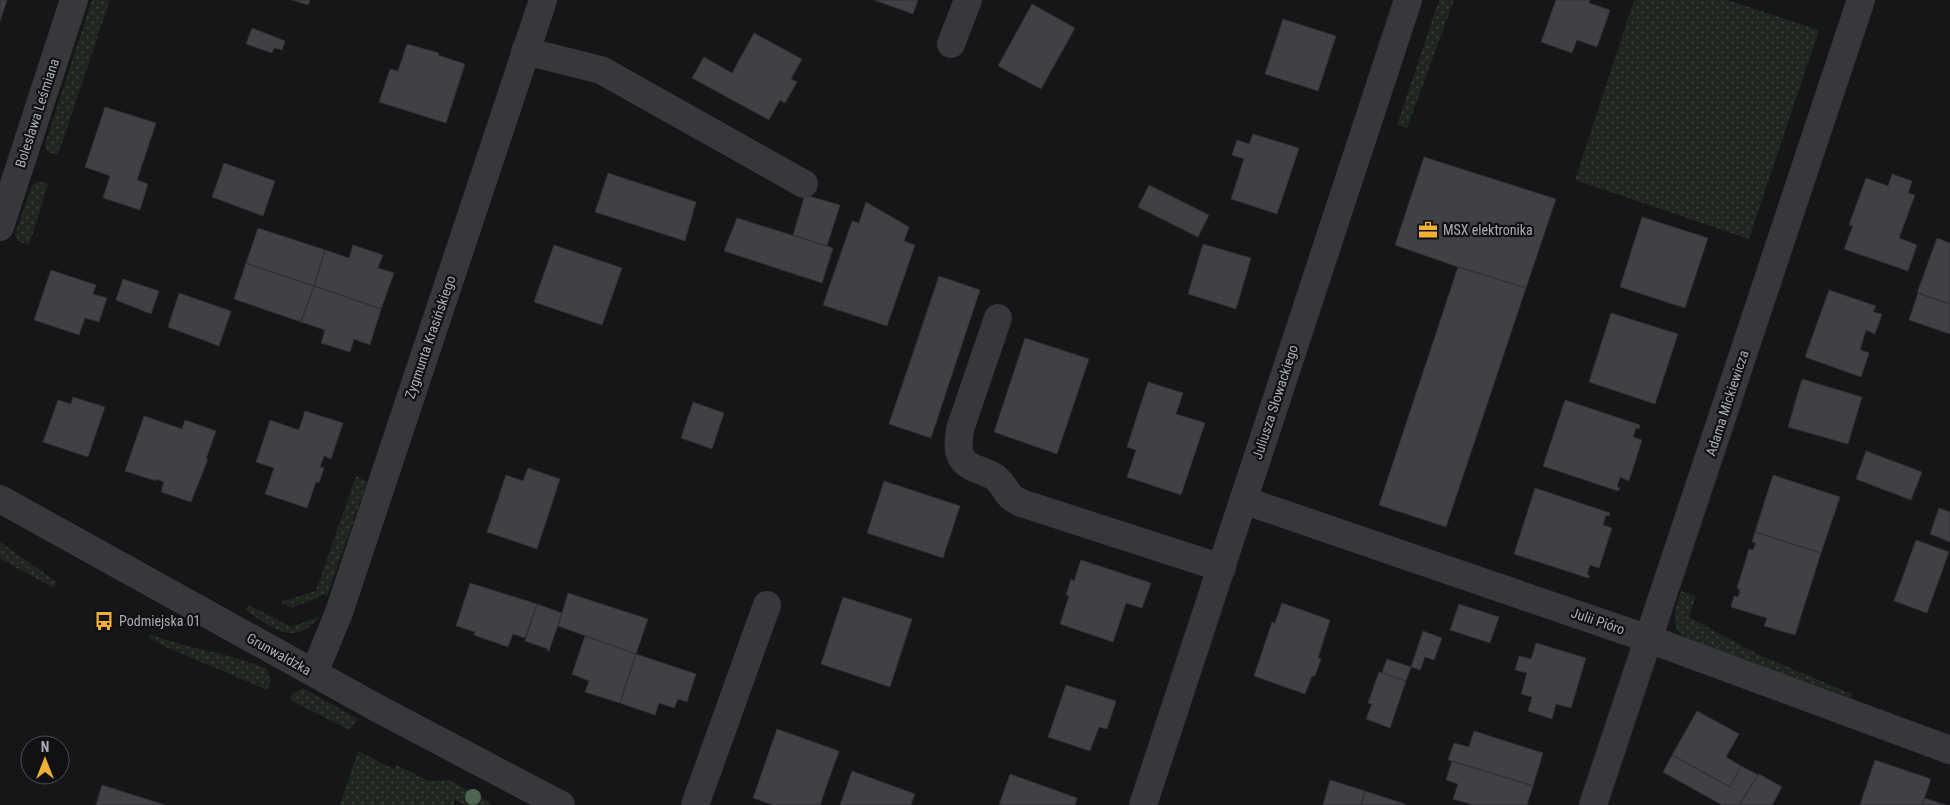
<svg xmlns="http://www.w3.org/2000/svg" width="1950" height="805" font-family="'Roboto Condensed',sans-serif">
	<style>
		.grass { fill: url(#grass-dots) }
		.building { fill: #404145; stroke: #303034 }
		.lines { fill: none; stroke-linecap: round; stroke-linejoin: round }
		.minor { stroke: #37383d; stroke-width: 28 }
		.tree { fill: #506452 }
		.labels { text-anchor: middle; stroke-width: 4.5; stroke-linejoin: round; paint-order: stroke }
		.street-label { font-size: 14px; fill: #a8adb8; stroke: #111113 }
		.poi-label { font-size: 14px; fill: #a8adb8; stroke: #111113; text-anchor: start }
	</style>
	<defs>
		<pattern id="grass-dots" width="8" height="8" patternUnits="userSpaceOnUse" patternTransform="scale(1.25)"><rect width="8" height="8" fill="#1e261f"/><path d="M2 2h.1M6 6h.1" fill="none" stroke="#3c433d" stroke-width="1.8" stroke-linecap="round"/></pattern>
	</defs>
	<rect width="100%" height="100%" fill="#161618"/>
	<!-- grass -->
	<path class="grass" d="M92,0H110L58,155L47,152L45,144Z
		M1439,0H1454L1407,128L1397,125Z
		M1634,0H1727L1819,30L1749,239L1575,180Z
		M38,181L48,184L29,245L18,241L15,234L32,186Z
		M356,476L367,482L327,596L322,594L321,596L292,608L282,603L283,601L316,591Z
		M0,542L57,582L54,588L0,559Z
		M1681,591L1696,596L1689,617L1757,654L1852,694L1851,698L1700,643C1694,640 1686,638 1681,634C1669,625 1677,602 1681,591Z
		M249,605L291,627L318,617C296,649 269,626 246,610Z
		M150,634C188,650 230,652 267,669L271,681L267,690L166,647L149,638Z
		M303,688L358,719L353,727L347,729L290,700L292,694Z
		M358,751L394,769L397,765L428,781L449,780L491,803L490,805H465L455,800L453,805H340Z"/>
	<!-- building -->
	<path class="building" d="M0,0H7L0,21Z
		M292,0H310L308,5Z
		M874,0H918L913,14Z
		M1556,0H1590L1589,3L1610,10L1597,47L1577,40L1572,53L1541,42Z
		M1032,4L1075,28L1041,89L998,66Z
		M1283,19L1336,36L1318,91L1265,74Z
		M252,28L285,41L282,50L274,48L272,53L246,44Z
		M754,33L802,59L791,79L797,82L785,103L780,100L769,120L692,78L704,57L732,73Z
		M407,44L439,53L438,55L465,64L446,123L379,102L390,69L398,71Z
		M105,107L156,123L137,180L148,184L140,210L103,198L110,176L85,167Z
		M1253,134L1299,148L1277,214L1231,199L1244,159L1232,155L1237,140L1249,144Z
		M1424,157L1556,199L1526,288L1458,267L1395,245Z
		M224,163L275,181L263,216L212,197Z
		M608,173L696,202L685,241L595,212Z
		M1892,174L1912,181L1908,193L1915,195L1899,238L1917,245L1908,271L1844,249L1853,226L1849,225L1866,178L1888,186Z
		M1149,185L1209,215L1198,237L1138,207Z
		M805,195L840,205L827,246L793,235Z
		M866,202L909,227L904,241L915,245L887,326L823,305L852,221L859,223Z
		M1642,217L1708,238L1685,308L1620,287Z
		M737,218L833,248L822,283L724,251Z
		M258,228L325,250L314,286L246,263Z
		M1937,238L1950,243V304L1917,293Z
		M1203,244L1251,258L1236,309L1188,294Z
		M353,245L383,255L378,268L394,273L381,309L314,286L325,250L349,258Z
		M554,245L622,268L602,325L534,302Z
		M246,263L314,286L301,322L234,299Z
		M1458,267L1526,288L1446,527L1379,505Z
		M51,270L96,285L93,294L107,298L99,322L85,318L79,335L34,320Z
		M939,276L980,290L931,438L889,424Z
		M123,279L159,291L151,314L116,300Z
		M314,286L381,309L370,345L354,339L350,352L321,343L325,330L301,322Z
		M1829,290L1876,306L1873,312L1882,314L1875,334L1866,330L1860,350L1869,353L1861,377L1805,357Z
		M179,293L231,311L219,346L168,327Z
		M1918,293L1950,304V334L1909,320Z
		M1611,313L1678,334L1655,404L1589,382Z
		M1025,338L1089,359L1057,454L994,432Z
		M1802,379L1862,397L1848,444L1788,427Z
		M1148,382L1183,393L1176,414L1205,423L1181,495L1127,477L1136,450L1127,447Z
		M73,397L105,407L88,457L43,442L58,400L71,404Z
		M1565,400L1640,425L1639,429L1636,428L1633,437L1642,440L1629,481L1620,477L1617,487L1620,488L1618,491L1543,466Z
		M693,402L724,413L712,449L681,438Z
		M305,411L343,423L331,459L324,456L320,467L324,468L319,483L316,482L307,508L265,494L274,468L256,462L270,420L299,430Z
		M144,416L182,429L185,420L216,431L206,459H208L191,502L161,492L164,482L157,479L156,481L125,471Z
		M1866,451L1922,472L1911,500L1856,479Z
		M528,468L560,479L537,549L487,532L506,475L523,481Z
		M1773,475L1840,497L1821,553L1755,532Z
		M884,481L960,506L943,558L867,533Z
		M1535,488L1610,513L1609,516L1606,515L1603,525L1612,528L1599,568L1590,565L1587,574L1590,576L1588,578L1514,554Z
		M1939,508L1950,512V542L1930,534Z
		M1755,532L1821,553L1795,635L1764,626L1767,618L1731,607L1734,596L1738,597L1740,590L1737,588L1749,549L1753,550L1756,543L1752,542Z
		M1916,540L1949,552L1927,613L1894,601Z
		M1081,560L1151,583L1142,608L1126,603L1113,642L1060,624L1069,596L1066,595L1071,579L1074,581Z
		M470,583L537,604L525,638L513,634L508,647L474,635L475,632L456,626Z
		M568,593L648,619L636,654L558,626Z
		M843,597L912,619L890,687L821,664Z
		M1282,603L1330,620L1318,658L1321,659L1315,676H1312L1305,694L1254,676L1272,622L1275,623Z
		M537,604L562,613L549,651H547L548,649L525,641Z
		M1459,604L1499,617L1490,643L1450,630Z
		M1423,631L1442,638L1434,660L1425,657L1420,670L1411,667Z
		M585,636L636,654L620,703L585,692L589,681L572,674Z
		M1536,643L1586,658L1571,708L1556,704L1552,719L1528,711L1532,697L1521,694L1527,673L1515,670L1519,656L1531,659Z
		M636,654L696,674L687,702L678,699L674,708L659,703L655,715L620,703Z
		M1387,659L1411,667L1406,681L1382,673Z
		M1379,672L1406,681L1390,728L1366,719L1372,704L1368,703Z
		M1066,685L1116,701L1107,729L1099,727L1090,751L1048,737Z
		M1697,711L1739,734L1726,757L1741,766L1730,787L1672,755Z
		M777,729L839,751L820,805H773L753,798Z
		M1474,731L1543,753L1533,786L1448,760L1454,743L1469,747Z
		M1672,755L1730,787L1741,766L1758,775L1739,805H1722L1663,772Z
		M1875,760L1931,779L1922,805H1860Z
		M1452,761L1533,786L1527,805H1473L1453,799L1458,784L1446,780Z
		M852,771L915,794L911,805H840Z
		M1010,774L1077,798L1075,805H999Z
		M1759,774L1782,787L1772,805H1739Z
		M1330,780L1365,791L1361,805H1323Z
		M102,785L165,805H96Z
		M1365,791L1405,804V805H1361Z
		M1924,798L1946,805H1922Z"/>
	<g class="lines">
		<!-- minor -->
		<path class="minor" d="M951,44L968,0
			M525,51L601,70L804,184
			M0,227L74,0
			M998,318L960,429C957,451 957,462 979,470C985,472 992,474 997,479C1008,489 1004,495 1021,503L1222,568
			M0,499L377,708L561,805
			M1243,500L1649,639L1950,750
			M314,673L338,615L543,0
			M695,805L767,605
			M1143,805L1408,0
			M1593,805L1861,0"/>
	</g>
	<!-- trees -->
	<circle class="tree" cx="473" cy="797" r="8"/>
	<!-- icons -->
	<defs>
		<g id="office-bare" transform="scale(1.5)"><path d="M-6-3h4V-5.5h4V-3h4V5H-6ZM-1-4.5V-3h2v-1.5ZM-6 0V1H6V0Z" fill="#f2b134" stroke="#111113" stroke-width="2.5" paint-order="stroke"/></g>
		<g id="bus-bare" transform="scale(1.5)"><path d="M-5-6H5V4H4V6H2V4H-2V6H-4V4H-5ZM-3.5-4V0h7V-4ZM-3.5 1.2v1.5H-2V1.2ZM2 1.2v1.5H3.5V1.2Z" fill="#f2b134" stroke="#111113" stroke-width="2.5" paint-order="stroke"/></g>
	</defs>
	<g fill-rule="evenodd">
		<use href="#office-bare" x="1428" y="230"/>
		<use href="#bus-bare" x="104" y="621"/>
	</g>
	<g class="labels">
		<!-- street labels -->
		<g class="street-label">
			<text transform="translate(37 113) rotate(-72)" y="5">Bolesława Leśmiana</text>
			<text transform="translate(430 337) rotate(-71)" y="5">Zygmunta Krasińskiego</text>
			<text transform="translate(1275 402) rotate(-72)" y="5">Juliusza Słowackiego</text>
			<text transform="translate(1727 403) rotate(-72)" y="5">Adama Mickiewicza</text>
			<text transform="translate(1598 621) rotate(19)" y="5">Julii Pióro</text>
			<text transform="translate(279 654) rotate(29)" y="5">Grunwaldzka</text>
		</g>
		<!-- poi labels -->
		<g class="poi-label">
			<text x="1443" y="235">MSX elektronika</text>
			<text x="119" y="626">Podmiejska 01</text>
		</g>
	</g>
	<!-- north arrow -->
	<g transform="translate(45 760)"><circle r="24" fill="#111113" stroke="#4d4f55"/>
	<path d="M0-4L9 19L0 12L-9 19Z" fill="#f2b134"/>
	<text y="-8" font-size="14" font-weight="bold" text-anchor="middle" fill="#a8adb8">N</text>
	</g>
</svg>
